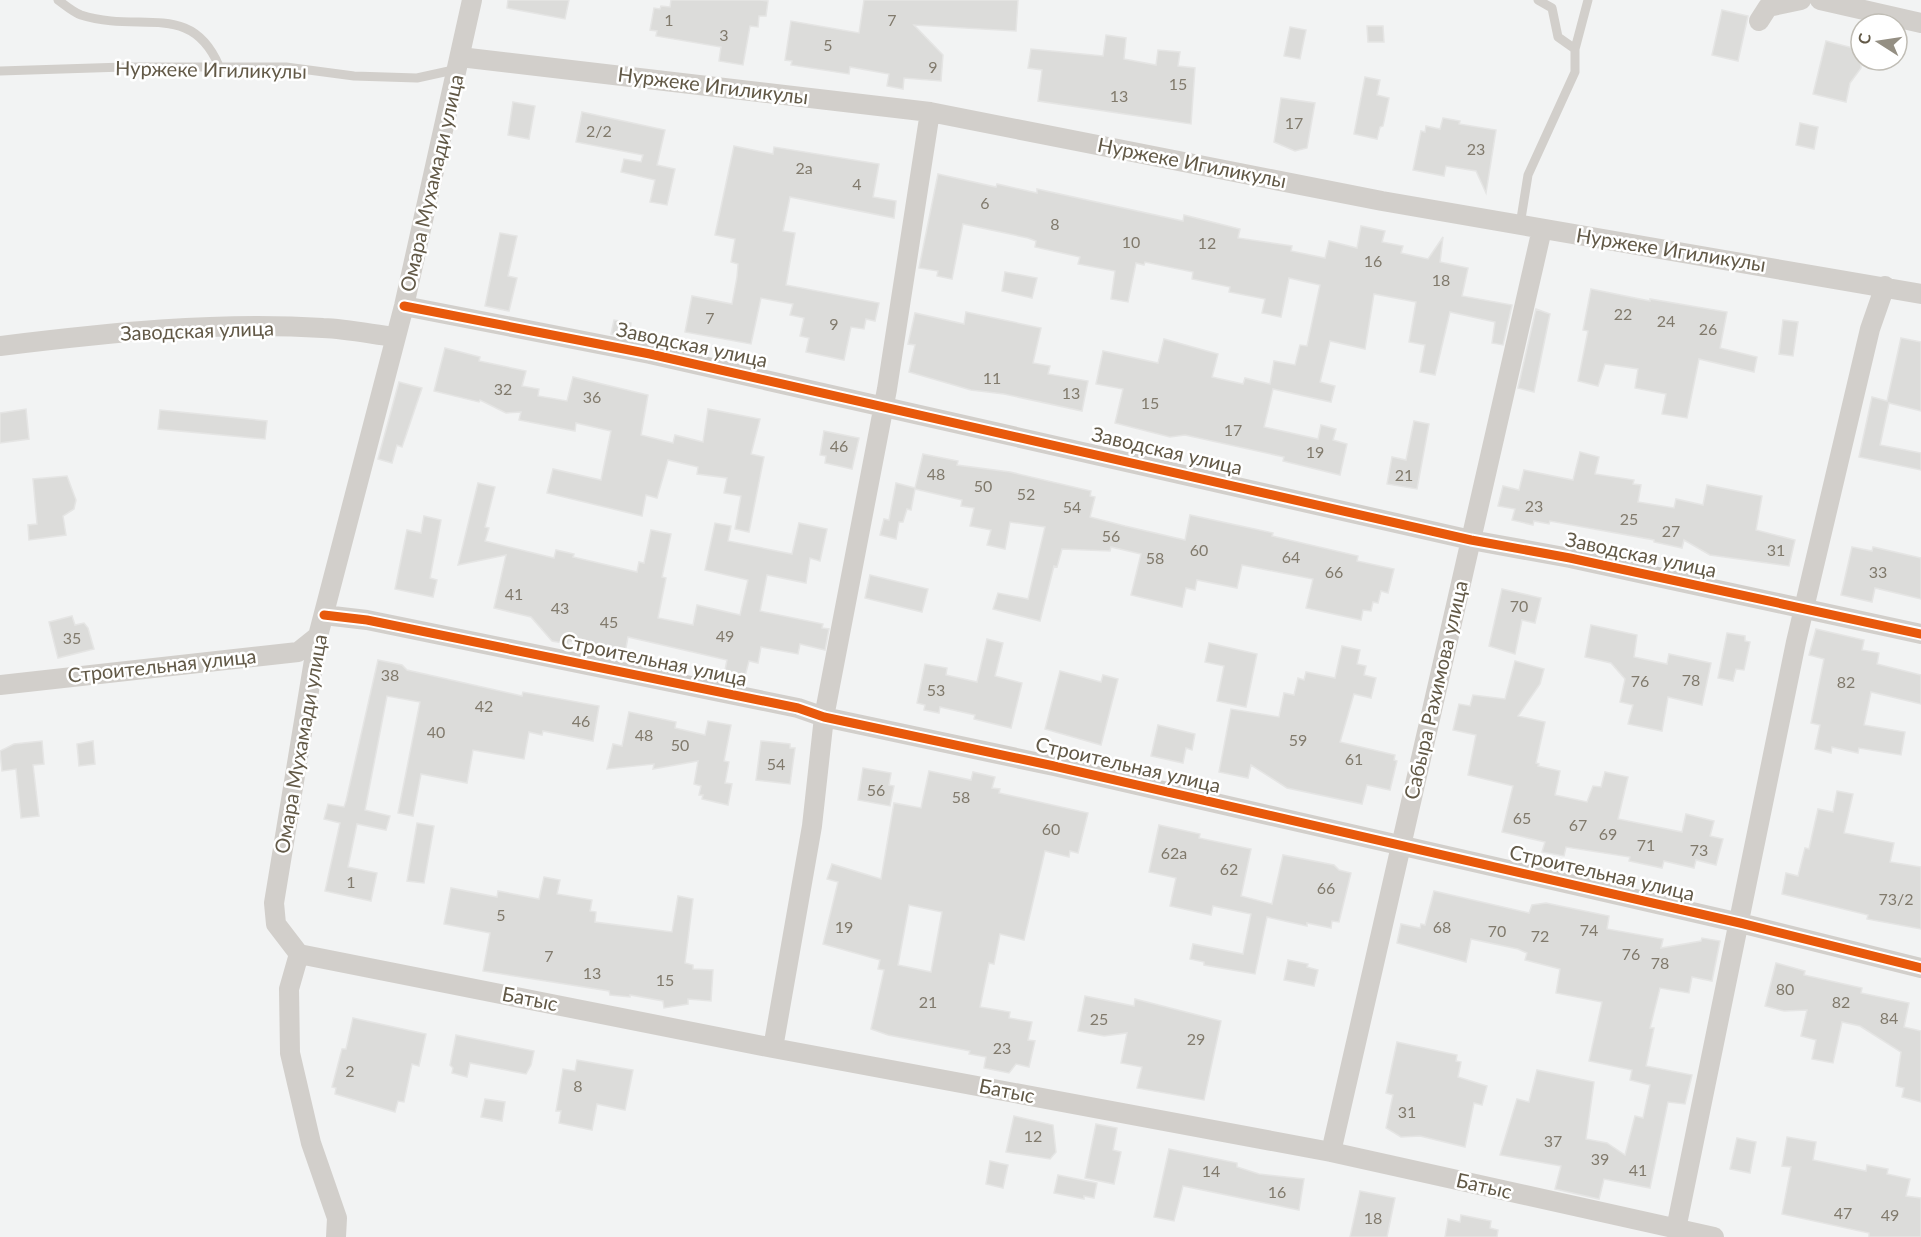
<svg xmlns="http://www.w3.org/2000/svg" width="1921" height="1237" font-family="Lato,sans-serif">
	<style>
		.building { fill: #dcdcda; stroke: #e5e5e4; stroke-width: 1.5; fill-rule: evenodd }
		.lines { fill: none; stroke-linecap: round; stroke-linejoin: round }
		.lane { stroke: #d2cfcb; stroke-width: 9 }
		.street { stroke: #d2cfcb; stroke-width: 20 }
		.cycleway-casing { stroke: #fff; stroke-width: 13 }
		.cycleway { stroke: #e8590c; stroke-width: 9 }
		.labels { text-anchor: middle; stroke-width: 5; stroke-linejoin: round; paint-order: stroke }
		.number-label { font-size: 16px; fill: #817a6c }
		.street-label { font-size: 20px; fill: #625947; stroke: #fff }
	</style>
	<rect width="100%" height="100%" fill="#f2f3f3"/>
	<!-- building -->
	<path class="building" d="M508,0H569L565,19L507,8Z
		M671,0H760L768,1L766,16H759L758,27L750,26L743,65L719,61L721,47L656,36L657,31L650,30L654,8L660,9L661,6L670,7Z
		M864,0H1018L1016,31L914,25L943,55L941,81L904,78L903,89L887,86L889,74L850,67L849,74L791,65L792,61L785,60L791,21L859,33Z
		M1722,10L1748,16L1738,61L1712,55Z
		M1367,26H1383L1384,42H1368Z
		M1290,27L1306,30L1300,59L1284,56Z
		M1106,35L1126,38L1124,59L1156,65L1158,50L1180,52L1178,66L1195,68L1191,124L1038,101L1042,70L1028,68L1031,49L1103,56Z
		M1826,41L1861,50V68L1850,83L1846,102L1813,94Z
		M1365,77L1380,80L1377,95L1389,98L1383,126L1380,127L1377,139L1354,134Z
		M1281,98L1315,103L1307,148L1295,151L1274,142Z
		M513,102L535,106L529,139L508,135Z
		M582,112L665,130L657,165L675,169L667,205L650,202L655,180L621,172L624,159L641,162L643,155L576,142Z
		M1443,118L1460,121L1459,124L1496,130L1486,193L1476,171L1446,166L1444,176L1413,170L1421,131L1425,132L1426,126L1440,129Z
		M1800,123L1818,127L1814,149L1796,145Z
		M734,146L773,154L774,147L879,164L873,197L896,201L894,218L790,197L783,231L795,233L786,285L879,303L875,321L866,319L864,329L851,327L844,360L806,352L809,338L800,336L804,318L790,315L793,304L761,298L751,344L685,332L692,296L732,304L737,277L738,264L731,262L735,239L715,235Z
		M938,174L996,187L997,184L1037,193V189L1183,221L1184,215L1240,229L1238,238L1292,246L1291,251L1325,258L1329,241L1357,248L1361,226L1385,231L1382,242L1403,246L1401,253L1428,259L1443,237L1440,262L1468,268L1462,296L1512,305L1503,345L1492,343L1495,322L1450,312L1435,375L1420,372L1425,345L1409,342L1416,302L1374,294L1365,349L1330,341L1320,382L1335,386L1331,402L1273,389L1264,427L1318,439L1321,425L1336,429L1333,440L1347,444L1340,475L1283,461L1284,457L1185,435L1170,437L1115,423L1123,389L1096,384L1103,351L1158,363L1164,339L1218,354L1212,377L1243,384L1245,378L1270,384L1274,361L1295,365L1300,345L1307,346L1320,285L1289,278L1281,317L1262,313L1265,299L1229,292L1230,287L1192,279L1193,272L1145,262L1144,265L1136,263L1128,302L1111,299L1115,271L1078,264L1080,257L1035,247L1036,241L1028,238L963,224L952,279L937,276L938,271L919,268Z
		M500,233L517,236L508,276L517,278L509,311L485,306Z
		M1005,272L1037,278L1032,298L1002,291Z
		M1591,289L1650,301V299L1727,312L1720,348L1757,357L1754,372L1699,359L1687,418L1662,414L1666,394L1635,388L1638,369L1605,364L1598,386L1578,381L1588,331L1583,330Z
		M1536,309L1550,314L1534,392L1518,388Z
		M966,312L1041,328L1033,363L1050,366L1048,374L1088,381L1082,411L1004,394L971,390L909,372L915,345L908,344L915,313L964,324Z
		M614,320L631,323L629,338L611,334Z
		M1783,320L1798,322L1793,356L1779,354Z
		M1901,338L1921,342V411L1889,403L1880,445L1921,453V470L1859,457L1872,397L1887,401Z
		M445,348L480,357L479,361L526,371L522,386L539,389L538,396L567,401L573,377L648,395L641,435L673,443L675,435L703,442L708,409L760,419L751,454L764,457L749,532L735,529L741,496L724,493L727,478L697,474L698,467L668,460L657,498L646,495L642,516L547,493L553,469L601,480L611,431L576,423L575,431L519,420L521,412L506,413L480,400L479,402L434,391Z
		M399,382L422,388L402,447L397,445L392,463L378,459Z
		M26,409L29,439L0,443V413Z
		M160,410L267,421L265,439L158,429Z
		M1414,421L1429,424L1417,489L1387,484L1392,457L1406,460Z
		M824,431L859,438L852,469L825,463L826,456L820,455Z
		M1580,452L1599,457L1595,474L1634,480L1633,484L1641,485L1638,502L1674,508L1676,499L1703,505L1707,485L1762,496L1756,530L1795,540L1789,566L1710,555L1684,540L1682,548L1654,542V540L1550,521L1549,524L1534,521L1533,525L1512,520L1515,509L1498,506L1503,486L1519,490L1524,470L1573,480Z
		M923,454L958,461L957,465L1010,472L1091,491L1090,496L1095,497L1090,517L1125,526L1185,540L1190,515L1273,533L1272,536L1358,556L1357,561L1394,569L1388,593L1381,591L1378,603L1373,602L1371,611L1363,610L1361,620L1306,608L1313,579L1242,565L1237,588L1197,580L1195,590L1186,588L1182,607L1131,595L1141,554L1111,547L1110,551L1062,549L1057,567L1054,566L1040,621L993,609L998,593L1028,599L1045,527L1010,522L1005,549L987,545L991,530L970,526L974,508L961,506L962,500L915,489L911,510L907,509L903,522H899L896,539L880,535L884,519L889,520L896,483L915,488Z
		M67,476L76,500L74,509L63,516L66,535L29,540L28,525L37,524L33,479Z
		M478,483L495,487L485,527L489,528L485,541L554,558L556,550L574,554L573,557L637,572L639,562L644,563L651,530L671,534L662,577L666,578L658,618L693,625L697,605L740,615L748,580L705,570L715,523L731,526L728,541L792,554L799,523L827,529L820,561L810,558L806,583L767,575L760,611L823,624L822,628L829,629L825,650L800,644L798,654L761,647L758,663L749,661L744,680L724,675L727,660L628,637L625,653L569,641L568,644L552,641L531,617L494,608L506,555L458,565Z
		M424,516L441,520L430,578L437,580L433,597L395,589L407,530L421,533Z
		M1852,547L1872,551L1873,547L1921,558V599L1875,588L1872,602L1841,595Z
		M870,575L928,589L922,612L865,598Z
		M1502,589L1541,598L1535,623L1522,620L1515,654L1489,646Z
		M72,616L75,625L84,623L88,628L94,649L58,658L49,622Z
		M1591,625L1637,635L1634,657L1667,664L1669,654L1711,663L1702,705L1668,697L1662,731L1628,724L1633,705L1620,702L1625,679L1611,663L1585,657Z
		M1816,629L1864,640L1862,650L1879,653L1877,664L1921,675V704L1871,692L1864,725L1905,732L1901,755L1859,748L1858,753L1832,747L1831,753L1815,749L1820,725L1811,723L1824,659L1809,655Z
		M1727,633L1745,636V641L1750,642L1744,670L1736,669L1733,681L1718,678Z
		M987,639L1003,643L995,676L1022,683L1011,728L974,719L975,715L940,707L939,713L924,710L925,705L917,703L925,664L947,668L946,675L977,682Z
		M1209,643L1257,654L1246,707L1217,701L1224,666L1205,662Z
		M1342,646L1360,650L1357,664L1366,666L1364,675L1376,678L1371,698L1354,694L1340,742L1395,755L1394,760L1397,761L1390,790L1367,785L1362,804L1287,788L1251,765L1248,778L1219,772L1231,709L1279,717L1284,693L1294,695L1298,678L1304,680L1306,672L1335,678Z
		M378,660L402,665L407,670L522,696L523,692L599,706L593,741L543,731L542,735L529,732L524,759L473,750L467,783L421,774L413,816L398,813L420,702L387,696L365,810L390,816L386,830L357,824L348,867L377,873L371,901L325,891L340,823L324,819L328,804L344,807L346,801Z
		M1515,661L1544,669L1540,684L1518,716L1545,722L1536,763L1539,764L1538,766L1560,771L1555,795L1587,802L1593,786L1601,787L1605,772L1628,777L1618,819L1682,832L1686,814L1714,821L1710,836L1723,839L1716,865L1696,860L1694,868L1664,861L1662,868L1629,861L1630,857L1566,847L1564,856L1542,852L1545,842L1502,832L1513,786L1468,775L1476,735L1453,730L1459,704L1470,706L1473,695L1505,699Z
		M1060,671L1101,682L1103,675L1118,679L1101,745L1045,729Z
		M629,712L676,722L675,728L705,735L708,721L731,725L724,761L729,762L725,783L732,784L728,805L702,799L703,795H699L701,786L694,784L698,761L653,769L654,764L607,769L613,744L622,746Z
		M1158,725L1195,734L1192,750L1186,748L1183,763L1151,756Z
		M42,741L44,764L33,765L39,816L21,818L16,769L2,771L0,751L14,744Z
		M93,741L95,764L79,766L77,744Z
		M761,741L790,744V748H795L790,784L756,780Z
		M863,768L891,773L889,785L894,786L890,806L858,800Z
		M929,771L971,780L973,772L995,777L992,788L1000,789L999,793L1088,813L1078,853L1070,851L1069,857L1045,851L1024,940L1000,934L994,964L989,963L980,1007L1010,1012L1009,1018L1032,1022L1028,1040L1035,1041L1029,1067L1016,1064L1009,1073L984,1068L986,1057L969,1054L970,1051L888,1035L871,1029L884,970L878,969L880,960L823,944L838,882L827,879L832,864L881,879L894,803L921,808ZM909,905L942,912L931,972L898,965Z
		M1837,791L1853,794L1844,833L1894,843L1890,862L1921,867V929L1867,919L1868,915L1782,894L1786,873L1798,876L1805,848L1809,849L1818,809L1833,812Z
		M417,823L434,826L424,883L407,881Z
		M1159,825L1200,834L1199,838L1251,849L1241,896L1272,904L1283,855L1334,865L1339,870L1351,873L1339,922L1332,921L1331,928L1307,923V926L1267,917L1255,974L1204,965V962L1190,959L1193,944L1243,954L1251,914L1213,906L1211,915L1170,906L1176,878L1149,872Z
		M544,877L560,880L557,894L592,900L590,911L596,912L595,922L672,932L678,896L693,899L685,963L693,965V969L713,970L711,1001L688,999V1004L664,1008L663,1001L630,995V997L610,995L609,991L483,971L490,933L444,924L451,888L497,897L498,891L539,899Z
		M1434,891L1529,913L1532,905L1546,903L1609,916L1607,929L1663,939L1661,948L1701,941L1702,938L1720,941L1712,981L1692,977L1689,993L1660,988L1650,1028H1654L1646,1066L1692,1075L1685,1104L1668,1102L1650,1188L1604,1179L1599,1199L1555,1189L1561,1166L1500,1155L1517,1099L1529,1102L1537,1070L1594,1082L1586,1139L1607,1143L1625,1155L1635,1116L1643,1118L1650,1085L1630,1080L1632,1070L1589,1061L1602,1002L1556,993L1560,969L1525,960L1527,953L1518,949L1471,939L1466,962L1397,943L1401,924L1420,928L1421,924L1425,925Z
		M1288,960L1308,964L1307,967L1318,970L1314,986L1284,980Z
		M1776,963L1805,971L1804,975L1862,988L1861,993L1909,1003L1904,1027L1921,1031V1102L1902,1097L1904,1088L1896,1086L1901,1052L1860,1026L1842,1022L1833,1063L1812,1059L1816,1040L1801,1036L1807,1010L1784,1011L1765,1006Z
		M1085,996L1134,1006L1135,999L1221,1021L1204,1100L1137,1088L1142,1067L1121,1063L1127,1033L1104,1036L1078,1031Z
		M353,1018L426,1034L419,1066L412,1064L404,1102L398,1101L395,1112L335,1094L336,1088L332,1087L342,1049H346Z
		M456,1035L534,1051L531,1065L526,1074L470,1063L467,1077L452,1073L453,1068L450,1065Z
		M1397,1042L1457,1055L1456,1061L1461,1062L1458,1077L1487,1086L1482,1105L1474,1103L1465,1147L1420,1136L1401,1137L1386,1128L1393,1095L1386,1093Z
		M577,1060L633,1070L625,1110L597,1104L592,1130L559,1123L561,1111H556L563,1069L575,1071Z
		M485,1099L505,1102L502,1121L481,1117Z
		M1014,1116L1053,1125L1056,1152L1050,1159L1006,1152Z
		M1096,1124L1117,1128L1113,1150L1121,1152L1114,1184L1085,1178Z
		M1787,1137L1816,1142L1813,1160L1866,1171L1867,1165L1888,1169L1887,1174L1910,1179L1906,1196L1921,1198V1237H1869V1233L1782,1214L1791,1167L1782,1166Z
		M1737,1138L1756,1142L1750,1173L1730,1169Z
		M1169,1149L1237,1163V1167L1259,1174L1304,1179L1299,1210L1183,1186L1174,1221L1154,1217Z
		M990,1161L1008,1165L1003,1188L986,1184Z
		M1058,1175L1097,1183L1094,1198L1084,1196V1199L1054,1193Z
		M1360,1191L1395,1198L1387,1237H1350Z
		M1461,1215L1491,1221L1490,1228L1498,1230L1497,1237H1445L1448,1219L1460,1222Z"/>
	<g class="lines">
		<!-- lane -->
		<path class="lane" d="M58,0C65,5 73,12 81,15C140,34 191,0 219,66
			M1575,49L1588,0
			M0,71L124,67H286L354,76L417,78L458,69
			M1520,225L1528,175L1575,72V49L1558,37L1552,8L1538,0"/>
		<!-- street -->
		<path class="street" d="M1820,0L1921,23
			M1759,21L1768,7L1801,0
			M460,57L930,112L1382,201L1921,294
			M404,306L650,354L1471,540L1570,558L1921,634
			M0,346C106,333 216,321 323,328C347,329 371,334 395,337
			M324,615L367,620L798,708L824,717L1054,766L1740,923L1921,968
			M0,685L298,652L318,636
			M299,954L773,1048L1331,1152L1714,1237
			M773,1048L812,826L824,717L887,389L930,112
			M1331,1152L1542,229
			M1676,1229L1796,642L1870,329L1885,286
			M336,1237L337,1218L311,1143L290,1053L289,989L299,954L276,924L274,903L318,636L404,306L472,0"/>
		<!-- cycleway casing -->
		<g class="cycleway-casing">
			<path id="cycleway" d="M404,306L650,354L1471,540L1570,558L1921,634
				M324,615L367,620L798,708L824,717L1054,766L1740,923L1921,968"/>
		</g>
		<!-- cycleway -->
		<use href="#cycleway" class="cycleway"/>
	</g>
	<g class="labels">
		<!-- number labels -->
		<g class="number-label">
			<text x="669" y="26">1</text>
			<text x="892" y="26">7</text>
			<text x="724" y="41">3</text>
			<text x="828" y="51">5</text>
			<text x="933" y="73">9</text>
			<text x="1178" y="90">15</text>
			<text x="1119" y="102">13</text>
			<text x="1294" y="129">17</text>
			<text x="599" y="137">2/2</text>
			<text x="1476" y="155">23</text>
			<text x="804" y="174">2а</text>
			<text x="857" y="190">4</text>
			<text x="985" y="209">6</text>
			<text x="1055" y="230">8</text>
			<text x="1131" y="248">10</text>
			<text x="1207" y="249">12</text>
			<text x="1373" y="267">16</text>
			<text x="1441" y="286">18</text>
			<text x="1623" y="320">22</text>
			<text x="710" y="324">7</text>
			<text x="1666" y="327">24</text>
			<text x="834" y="330">9</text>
			<text x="1708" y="335">26</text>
			<text x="992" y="384">11</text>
			<text x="503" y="395">32</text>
			<text x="1071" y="399">13</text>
			<text x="592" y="403">36</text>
			<text x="1150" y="409">15</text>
			<text x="1233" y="436">17</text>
			<text x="839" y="452">46</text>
			<text x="1315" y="458">19</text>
			<text x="936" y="480">48</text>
			<text x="1404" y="481">21</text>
			<text x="983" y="492">50</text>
			<text x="1026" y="500">52</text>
			<text x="1534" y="512">23</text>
			<text x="1072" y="513">54</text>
			<text x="1629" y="525">25</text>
			<text x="1671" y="537">27</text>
			<text x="1111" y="542">56</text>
			<text x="1199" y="556">60</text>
			<text x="1776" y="556">31</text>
			<text x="1291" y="563">64</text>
			<text x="1155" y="564">58</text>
			<text x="1334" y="578">66</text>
			<text x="1878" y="578">33</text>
			<text x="514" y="600">41</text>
			<text x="1519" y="612">70</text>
			<text x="560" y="614">43</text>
			<text x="609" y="628">45</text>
			<text x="725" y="642">49</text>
			<text x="72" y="644">35</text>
			<text x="390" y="681">38</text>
			<text x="1691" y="686">78</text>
			<text x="1640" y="687">76</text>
			<text x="1846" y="688">82</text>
			<text x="936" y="696">53</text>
			<text x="484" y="712">42</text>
			<text x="581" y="727">46</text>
			<text x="436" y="738">40</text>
			<text x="644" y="741">48</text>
			<text x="1298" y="746">59</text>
			<text x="680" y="751">50</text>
			<text x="1354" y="765">61</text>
			<text x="776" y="770">54</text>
			<text x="876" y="796">56</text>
			<text x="961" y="803">58</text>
			<text x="1522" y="824">65</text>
			<text x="1578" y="831">67</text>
			<text x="1051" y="835">60</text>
			<text x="1608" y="840">69</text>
			<text x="1646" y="851">71</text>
			<text x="1699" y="856">73</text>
			<text x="1174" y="859">62а</text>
			<text x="1229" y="875">62</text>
			<text x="351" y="888">1</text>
			<text x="1326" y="894">66</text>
			<text x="1896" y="905">73/2</text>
			<text x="501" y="921">5</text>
			<text x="844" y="933">19</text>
			<text x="1442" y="933">68</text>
			<text x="1589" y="936">74</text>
			<text x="1497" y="937">70</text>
			<text x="1540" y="942">72</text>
			<text x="1631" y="960">76</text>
			<text x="549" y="962">7</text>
			<text x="1660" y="969">78</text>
			<text x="592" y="979">13</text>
			<text x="665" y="986">15</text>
			<text x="1785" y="995">80</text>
			<text x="928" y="1008">21</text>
			<text x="1841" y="1008">82</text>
			<text x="1889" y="1024">84</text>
			<text x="1099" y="1025">25</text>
			<text x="1196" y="1045">29</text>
			<text x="1002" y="1054">23</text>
			<text x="350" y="1077">2</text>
			<text x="578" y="1092">8</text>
			<text x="1407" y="1118">31</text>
			<text x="1033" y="1142">12</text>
			<text x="1553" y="1147">37</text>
			<text x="1600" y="1165">39</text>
			<text x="1638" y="1176">41</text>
			<text x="1211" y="1177">14</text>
			<text x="1277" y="1198">16</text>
			<text x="1843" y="1219">47</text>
			<text x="1890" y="1221">49</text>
			<text x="1373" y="1224">18</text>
		</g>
		<!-- street labels -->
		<g class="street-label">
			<text transform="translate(211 70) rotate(1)" y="7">Нуржеке Игиликулы</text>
			<text transform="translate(713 86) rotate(7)" y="7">Нуржеке Игиликулы</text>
			<text transform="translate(1192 163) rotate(11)" y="7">Нуржеке Игиликулы</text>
			<text transform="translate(432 183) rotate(-77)" y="7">Омара Мухамади улица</text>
			<text transform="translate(1671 250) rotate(9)" y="7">Нуржеке Игиликулы</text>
			<text transform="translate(197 331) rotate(-2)" y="7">Заводская улица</text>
			<text transform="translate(692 345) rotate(12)" y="7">Заводская улица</text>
			<text transform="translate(1167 451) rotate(13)" y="7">Заводская улица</text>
			<text transform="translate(1641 555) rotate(12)" y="7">Заводская улица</text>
			<text transform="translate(654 660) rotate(12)" y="7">Строительная улица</text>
			<text transform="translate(162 666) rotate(-6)" y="7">Строительная улица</text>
			<text transform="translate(1436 690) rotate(-77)" y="7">Сабыра Рахимова улица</text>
			<text transform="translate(301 744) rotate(-80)" y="7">Омара Мухамади улица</text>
			<text transform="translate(1128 765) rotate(13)" y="7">Строительная улица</text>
			<text transform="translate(1602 873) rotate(13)" y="7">Строительная улица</text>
			<text transform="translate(530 999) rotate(11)" y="7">Батыс</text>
			<text transform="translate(1007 1091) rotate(11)" y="7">Батыс</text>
			<text transform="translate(1484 1186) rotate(13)" y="7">Батыс</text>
		</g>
	</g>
	<!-- north arrow -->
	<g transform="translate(1879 42) rotate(282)"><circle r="28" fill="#ffffff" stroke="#c0bdb5" stroke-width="1.5"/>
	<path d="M0-4.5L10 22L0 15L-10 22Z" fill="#948f83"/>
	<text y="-9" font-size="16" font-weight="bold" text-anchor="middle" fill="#625947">С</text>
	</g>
</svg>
